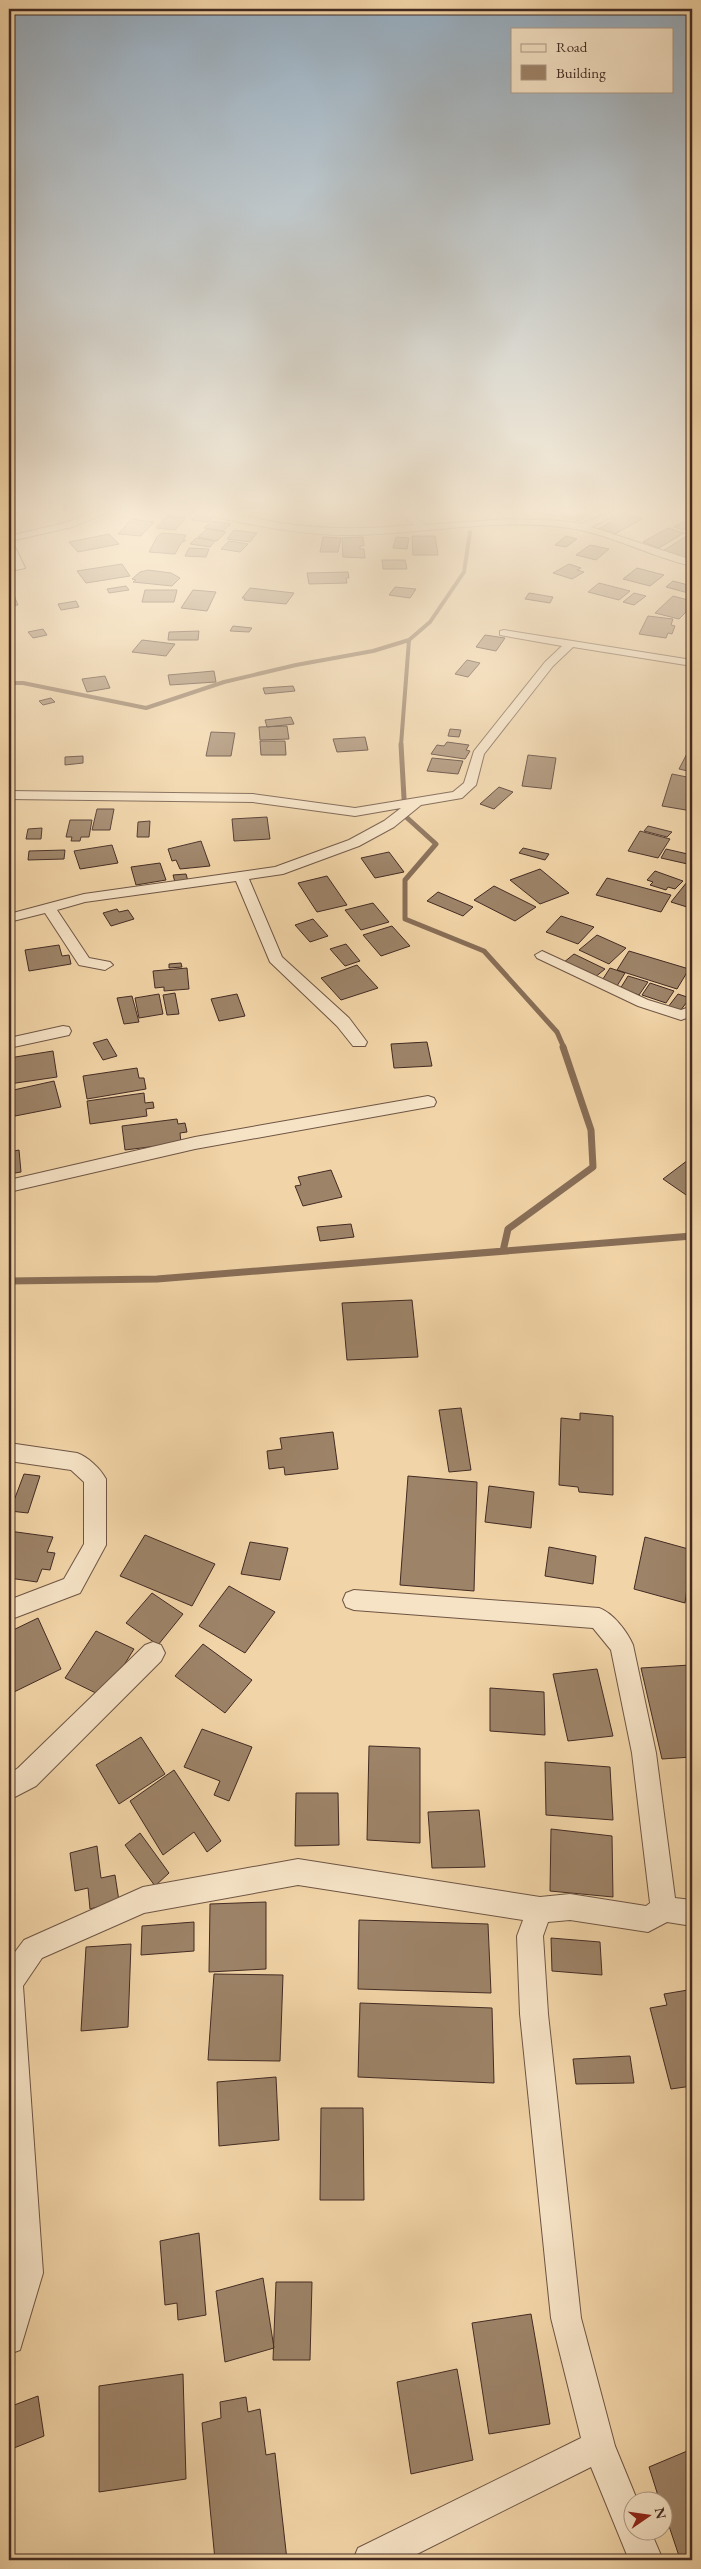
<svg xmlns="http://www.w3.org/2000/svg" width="701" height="2569" font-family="'EB Garamond',serif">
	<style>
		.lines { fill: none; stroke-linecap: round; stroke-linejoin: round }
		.stream-far2 { stroke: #886e57; stroke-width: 4 }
		.stream-far1 { stroke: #886e57; stroke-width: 5 }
		.stream { stroke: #886e57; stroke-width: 7 }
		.building { fill: #9d8368; stroke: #432b23 }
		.street-casing { stroke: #6e5544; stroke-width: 2 }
		.street { fill: #f6e3c6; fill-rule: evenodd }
	</style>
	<rect width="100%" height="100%" fill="#f1d4a7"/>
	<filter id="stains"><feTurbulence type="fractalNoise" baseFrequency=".004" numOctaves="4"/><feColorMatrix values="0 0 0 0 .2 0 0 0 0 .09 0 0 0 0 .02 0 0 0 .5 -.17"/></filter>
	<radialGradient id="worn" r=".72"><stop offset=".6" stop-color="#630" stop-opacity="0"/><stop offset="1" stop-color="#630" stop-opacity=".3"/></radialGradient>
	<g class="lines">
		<!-- stream-far2 -->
		<path class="stream-far2" d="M9,683H23L146,708L224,682L296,665L373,651L409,640
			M401,745L409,640L430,622L464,572L470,532"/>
		<!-- stream-far1 -->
		<path class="stream-far1" d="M401,744L405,816L436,844L405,880V919L484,951L557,1032L564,1048"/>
		<!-- stream -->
		<path class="stream" d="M503,1251L508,1229L593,1167L591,1130L563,1047
			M9,1281L157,1279L692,1236"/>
	</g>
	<!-- building -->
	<path class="building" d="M9,509H31L13,515L9,513Z
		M539,509H570L590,513L581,521L561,517L563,515L557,514L554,516L536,512Z
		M625,514L642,519L615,534L598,529Z
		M167,516L186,518L175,530L156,528Z
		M196,516L212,518L208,522L192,520Z
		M132,519L154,522L141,536L118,534Z
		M212,521L231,524L223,531L204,528Z
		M686,521L692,523V525L683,530L674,527Z
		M668,528L684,533L659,548L643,542Z
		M207,529L226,532L217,541L198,537Z
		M234,530L257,533L250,542L227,539Z
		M162,533L186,535L183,540H186L181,543L175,554L149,552L157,537Z
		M109,534L119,544L78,552L69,542Z
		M688,535L692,537V553L685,558L663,551Z
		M412,536H435L438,555H413Z
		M566,536L577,539L566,547L555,545Z
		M323,537L341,538L338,552H320Z
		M363,537L364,546H360V549H364L365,558L343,557L342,538Z
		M396,537L409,538L407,549L393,548Z
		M196,538L215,541L210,547L190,544Z
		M229,541L248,544L240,552L221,549Z
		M590,545L609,549L596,560L576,555Z
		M189,548L209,549L206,557L185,556Z
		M382,560H405L407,569H383Z
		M122,564L130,576L86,583L77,571Z
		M569,564L581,568L577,570L584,572L572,579L553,573Z
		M637,568L664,575L650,586L623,579Z
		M148,570L171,573L180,578L172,586L133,582L136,580L132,579L140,572Z
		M348,572L349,578H346L347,583L309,584L307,573Z
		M673,581L692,586V594L666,587Z
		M599,583L630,591L619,600L588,592Z
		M126,586L129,590L109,593L107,589Z
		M395,587L416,589L410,598L389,595Z
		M250,588L294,593L286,604L244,600L245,598H242Z
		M145,590H177L174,602H142Z
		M193,590L216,592L207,611L181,608Z
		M13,593L18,605L9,606V594Z
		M529,593L553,597L550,603L525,599Z
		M634,593L646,596L634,605L623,602Z
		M673,596L692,601V613L687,611L679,619L655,613Z
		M76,601L79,607L61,610L58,604Z
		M648,616L673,619L671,625L675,626L672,634L668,633L666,638L639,634Z
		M233,626L252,628L249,632L230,631Z
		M43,629L47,635L33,638L28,632Z
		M199,631L198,640H168L169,632Z
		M485,635L505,638L496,651L476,647Z
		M142,640L175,644L166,656L132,652Z
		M467,660L480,663L468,677L455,674Z
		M214,671L216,682L170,685L168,675Z
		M105,676L110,688L87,692L82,679Z
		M293,686L295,691L265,694L263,688Z
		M51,698L55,702L43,705L39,701Z
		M291,717L294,724L267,727L265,720Z
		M287,726L289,739L260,740L259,727Z
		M450,729L461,730L459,737L448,736Z
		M211,732L235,733L231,756H206Z
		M365,737L368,750L337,752L333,739Z
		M260,741H285L286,755H261Z
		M447,742L469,745L466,750L470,751L465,759L431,754L437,745L444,746Z
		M692,744V772L679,769Z
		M528,755L556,758L551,789L522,786Z
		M83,756V763L65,765V757Z
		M432,758L463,761L458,774L427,771Z
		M672,774L692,778V811L662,806Z
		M499,787L513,792L494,809L480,804Z
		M97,809H114L110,830H92Z
		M267,817L270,839L234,841L232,819Z
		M70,820H92L89,837H81L80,841H71L72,837H66Z
		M150,821L149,837H137L138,822Z
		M648,826L672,832L667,837L644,831Z
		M42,828L41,839H26L28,829Z
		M640,831L670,839L658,858L628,851Z
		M201,841L210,866L180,869L176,860L172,861L168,849Z
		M112,845L118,863L80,869L74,851Z
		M523,848L549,854L545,860L519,853Z
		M666,849L692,855V865L661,858Z
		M65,850L64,859L28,860L29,851Z
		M389,852L404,872L375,878L361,858Z
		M9,855H14V866L9,867Z
		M160,863L166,880L136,885L131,867Z
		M540,869L569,893L540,904L510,880Z
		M655,871L683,881L675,889L668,887L666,890L650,885L653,882L647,880Z
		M186,874L188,881L175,882L173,875Z
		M327,876L347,905L317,912L298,883Z
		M607,878L671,895L661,912L596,895Z
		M687,882L692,883V901L687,907L671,902Z
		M494,886L536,907L515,921L474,900Z
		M438,892L473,907L463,916L427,901Z
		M373,903L389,922L361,930L345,910Z
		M117,909L119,912L128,910L134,919L111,926L103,913Z
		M561,916L594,927L578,944L546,932Z
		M313,919L328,936L310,942L295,925Z
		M392,926L410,946L381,956L363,935Z
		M597,935L626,948L609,964L579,950Z
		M346,944L360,961L345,966L330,949Z
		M59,945L62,956L69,955L71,964L29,971L25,950Z
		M629,951L689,969L677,989L617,970Z
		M574,954L605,969L594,978L563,963Z
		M181,963L182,967L169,968V964Z
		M357,965L378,988L341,1000L321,978Z
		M187,968L189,989L164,991V987L155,988L153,971Z
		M610,968L625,973L617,986L601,982Z
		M628,976L648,982L639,995L620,989Z
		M650,983L674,991L666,1003L642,995Z
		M175,993L179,1014L167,1015L163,995Z
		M159,994L163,1014L139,1018L135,998Z
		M237,994L245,1016L219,1021L211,999Z
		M678,994L690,998L680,1011L668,1007Z
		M132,996L139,1022L124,1024L117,998Z
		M107,1039L117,1056L103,1060L93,1043Z
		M427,1042L432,1066L394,1068L391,1044Z
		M53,1051L57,1077L9,1084V1058Z
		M137,1068L139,1078H144L146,1089L87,1099L83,1076Z
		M54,1081L61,1107L15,1116L9,1091Z
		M144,1093L145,1103L153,1102L154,1108L146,1109L147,1116L90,1124L87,1101Z
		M177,1119L178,1124L185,1123L187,1132L180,1133L181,1143L125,1150L122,1126Z
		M19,1150L21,1172L9,1174V1152Z
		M692,1157V1199L663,1179Z
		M331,1170L342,1197L303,1206L295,1186L301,1185L298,1177Z
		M351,1224L354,1237L320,1241L317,1227Z
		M412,1300L418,1357L347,1360L342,1303Z
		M461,1408L471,1470L449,1472L439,1410Z
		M580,1413L613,1416V1495L579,1492L578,1487L559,1485L561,1418L580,1420Z
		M333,1432L338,1469L285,1475L284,1467L269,1469L267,1451L282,1449L280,1438Z
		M24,1474L40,1476L28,1513L10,1511Z
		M408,1476L477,1482L474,1591L400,1585Z
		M489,1486L534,1492L531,1528L485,1522Z
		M9,1531L53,1537L47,1552L55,1553L50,1570L42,1569L37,1582L9,1578Z
		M145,1535L215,1564L192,1606L120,1576Z
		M645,1537L692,1550L685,1603L634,1589Z
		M250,1542L288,1548L280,1580L241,1574Z
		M549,1547L596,1556L593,1584L545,1576Z
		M229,1586L275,1612L245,1653L199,1626Z
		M152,1593L183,1614L158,1645L126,1623Z
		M38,1618L61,1669L14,1692L9,1680V1632Z
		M96,1631L134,1649L104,1697L65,1678Z
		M203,1644L252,1680L225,1713L175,1676Z
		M690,1665L692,1675V1757L662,1759L641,1668Z
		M597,1669L613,1736L568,1741L553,1674Z
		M490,1688L544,1692L545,1735L490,1731Z
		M202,1729L252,1747L229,1801L214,1795L220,1781L184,1767Z
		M141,1737L165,1774L119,1804L96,1765Z
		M369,1746L420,1748V1843L367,1840Z
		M545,1762L610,1767L613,1820L546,1815Z
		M174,1770L221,1841L207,1852L194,1832L163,1855L130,1801Z
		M296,1793H338L339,1845L295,1846Z
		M479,1810L485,1867L432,1868L428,1812Z
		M551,1829L612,1836L613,1897L550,1891Z
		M140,1833L169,1873L155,1886L125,1845Z
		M97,1846L101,1878L115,1875L119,1901L90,1909L88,1888L75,1891L70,1853Z
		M266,1902V1969L209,1972L210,1904Z
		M359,1920L488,1924L491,1993L358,1989Z
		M194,1922V1951L141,1955L142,1926Z
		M551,1938L600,1942L602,1975L552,1971Z
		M131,1944L128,2027L81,2031L86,1947Z
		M214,1974L283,1975L280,2061L208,2060Z
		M688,1990L692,2001V2086L671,2089L650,2008L667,2005L664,1994Z
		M360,2003L492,2008L494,2083L358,2077Z
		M630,2056L634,2083L576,2084L573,2059Z
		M276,2077L279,2140L219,2146L217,2082Z
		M321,2108H363L364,2200H320Z
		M199,2233L206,2315L178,2320L177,2303L165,2305L160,2241Z
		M263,2278L274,2348L225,2362L216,2291Z
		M276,2282H312L310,2360H273Z
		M531,2314L550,2424L489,2434L472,2323Z
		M457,2369L473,2460L411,2474L397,2382Z
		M183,2374L186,2479L99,2492V2386Z
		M38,2396L44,2436L9,2450V2407Z
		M246,2397L248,2412L260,2409L266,2455L275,2453L287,2560H215L202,2423L221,2418L220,2402Z
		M692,2449V2560H668L679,2556L664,2511V2502H660L649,2467Z"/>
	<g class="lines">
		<!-- street casing -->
		<g class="street-casing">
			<path id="street" d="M103,509H116L72,527L15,540L13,543L25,568L16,570L9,555V536L65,523Z
				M184,509C217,506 254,520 287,524C329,530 371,529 414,525L393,509H404L425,525L508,519L562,521L581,524L617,509H629L591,527L692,560V566C648,556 607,532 562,527C489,518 418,535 346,535C293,535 241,522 189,512Z
				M504,630L692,660V666L573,647L553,666L484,754L476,785L462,798L421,805L394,827L359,846L283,874L249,879L282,957L349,1018L367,1042L365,1046H353L337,1026L270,962L236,881L85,902L57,910L89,958L110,962L113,965L105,970L79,965L45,913L9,922V914L84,894L275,867L349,840L384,821L401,808L355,816L253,802L9,799V791L253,794L355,808L453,792L464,783L474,751L545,662L562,646L500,635V631Z
				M542,951L648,1000L681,1010L692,1006V1016L681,1020L638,1006L537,958L535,955Z
				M63,1026L69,1027L71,1031L69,1035L9,1048V1038Z
				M428,1096L434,1098L436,1102L434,1106L195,1149L9,1192V1180L195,1137Z
				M9,1443L77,1453C88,1457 100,1468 106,1479V1545L80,1593L9,1620V1600L64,1579L84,1544V1482L71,1470L9,1461Z
				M354,1590L599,1608C613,1613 627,1631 633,1645L656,1753L675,1898L692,1900V1926L667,1922L648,1932L570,1920L548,1922L543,1936L548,2014L581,2318L615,2446L638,2502H634V2532H651L663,2560H629L591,2467L405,2560H353L358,2548L581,2438L551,2318L520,2014L517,1936L523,1920L298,1885L144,1913L42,1958L23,1986L43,2273L20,2350L9,2354V2287L13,2273L9,2204V1960L24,1940L143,1887L298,1859L540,1897L570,1894L646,1906L650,1903L632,1753L611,1650L593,1628L354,1610L346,1607L343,1600L346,1593Z
				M153,1642L161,1645L165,1653L161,1661L36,1786L9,1800V1774L18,1768L145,1645Z"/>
		</g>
		<!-- street -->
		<use href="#street" class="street"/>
	</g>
	<!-- sky -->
	<linearGradient id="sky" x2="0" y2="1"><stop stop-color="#94aabc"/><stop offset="0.59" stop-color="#f9ecd7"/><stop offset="1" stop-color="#f9ecd7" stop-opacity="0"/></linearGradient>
	<rect width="701" height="868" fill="url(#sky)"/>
	<!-- margin -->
	<rect width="701" height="2569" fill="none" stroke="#f1d4a7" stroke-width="30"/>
	<rect x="10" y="10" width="681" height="2549" fill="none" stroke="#432b23" stroke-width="2.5"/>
	<rect x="15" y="15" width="671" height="2539" fill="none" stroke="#432b23"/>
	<!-- legend -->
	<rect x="511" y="28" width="162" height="65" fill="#f6e3c6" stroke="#ae9985"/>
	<rect x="521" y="44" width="25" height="8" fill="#f6e3c6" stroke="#ae9985"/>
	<text x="556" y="52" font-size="15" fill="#432b23">Road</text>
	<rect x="521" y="65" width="25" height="15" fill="#9d8368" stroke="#ae9985"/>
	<text x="556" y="78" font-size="15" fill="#432b23">Building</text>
	<!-- north arrow -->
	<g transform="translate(648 2516) rotate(77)"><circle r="24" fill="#f6e3c6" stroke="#ae9985"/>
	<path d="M0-4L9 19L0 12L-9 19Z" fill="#8f2418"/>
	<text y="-8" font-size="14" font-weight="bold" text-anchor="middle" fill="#432b23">N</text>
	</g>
	<rect width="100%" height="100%" filter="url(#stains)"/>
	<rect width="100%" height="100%" fill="url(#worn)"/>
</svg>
